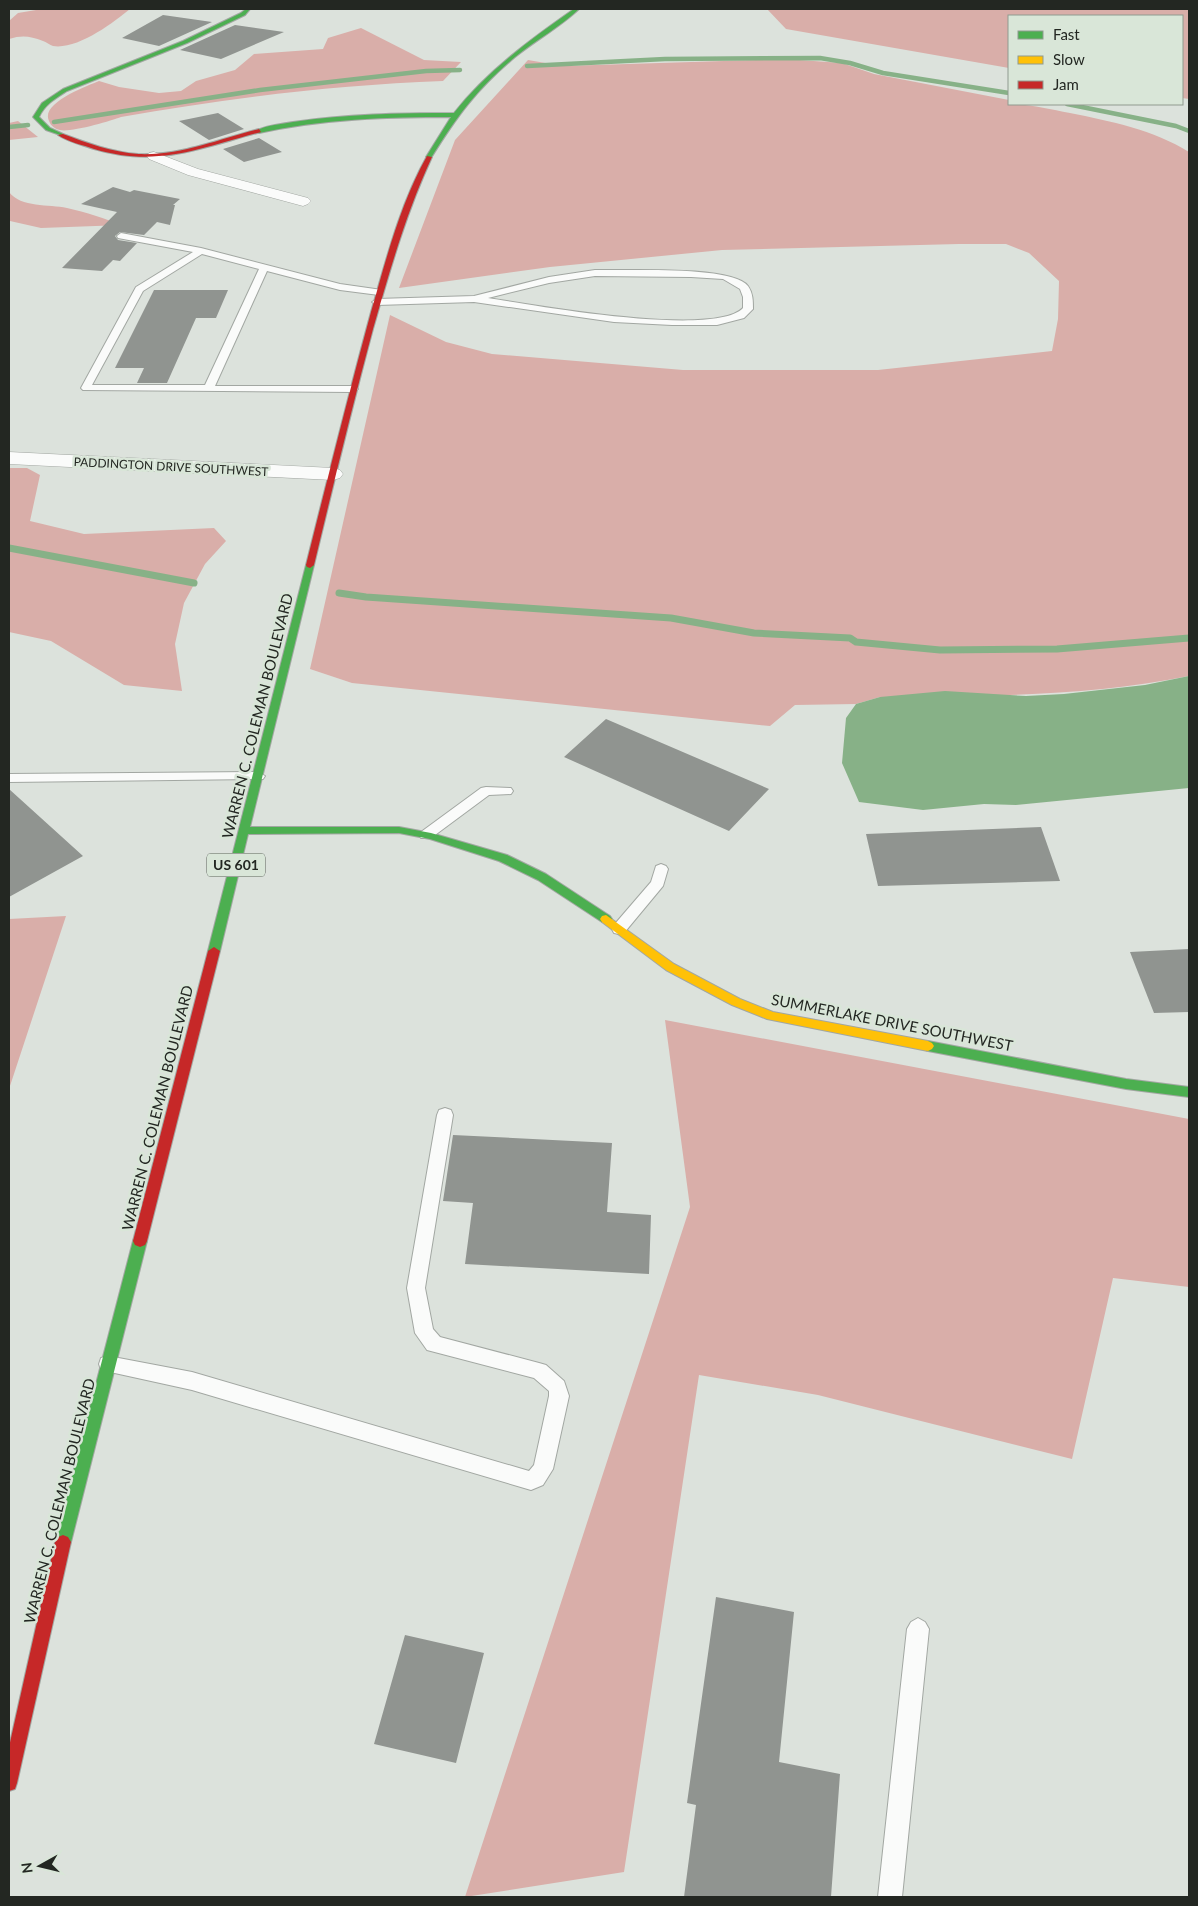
<svg xmlns="http://www.w3.org/2000/svg" width="1198" height="1906" font-family="Lato,sans-serif">
	<style>
		.forest { fill: #d9aea9 }
		.water { fill: #87b187 }
		.lines { fill: none; stroke-linecap: round; stroke-linejoin: round }
		.stream-far1 { stroke: #87b187; stroke-width: 4.5 }
		.stream { stroke: #87b187; stroke-width: 7 }
		.building { fill: #909490 }
		.lane-casing { stroke: #a2a7a2; stroke-width: 2 }
		.street-casing { stroke: #a2a7a2; stroke-width: 1 }
		.fast-casing { stroke: #a2a7a2; stroke-width: 2 }
		.slow-casing { stroke: #a2a7a2; stroke-width: 2 }
		.jam-casing { stroke: #a2a7a2; stroke-width: 2 }
		.lane { fill: #fafbfa; fill-rule: evenodd }
		.street { fill: #fafbfa; fill-rule: evenodd }
		.fast { fill: #4caf50; fill-rule: evenodd }
		.slow { fill: #ffc107; fill-rule: evenodd }
		.jam { fill: #c62828; fill-rule: evenodd }
		.labels { text-anchor: middle; stroke-width: 5; stroke-linejoin: round; paint-order: stroke }
		.far-street-label { font-size: 12px; fill: #232722; stroke: #d9e6d8 }
		.shield { fill: #d9e6d8; stroke: #5a6059; stroke-width: 1 }
		.shield-label { font-size: 14px; font-weight: bold; fill: #232722 }
		.street-label { font-size: 15px; fill: #232722; stroke: #d9e6d8 }
	</style>
	<rect width="100%" height="100%" fill="#dce2dc"/>
	<!-- forest -->
	<path class="forest" d="M42,9H130C113,23 77,50 53,46C50,45 46,42 43,41C30,36 22,35 9,39V21L18,13Z
		M767,9H1189V99L1182,98V16H1009V68L786,29Z
		M361,28L424,60L461,62L443,81C335,85 228,98 121,117C111,121 69,133 60,130C55,129 51,126 49,121C40,103 87,86 99,81L119,87L159,93L181,91L196,81L235,70L254,54L323,49L328,38Z
		M785,59L842,63L874,74L1009,100V104C1030,104 1049,109 1070,113C1110,121 1154,130 1189,152V676C1086,697 984,696 880,697L856,704L795,705L770,726L352,683L310,669L390,315L446,342L492,354L683,370H878L1052,351L1058,319L1059,281L1029,253L1006,244H959L722,250L550,267L399,288L455,140L528,60L563,66Z
		M18,121L38,137L9,140V123Z
		M9,192C21,208 49,204 67,208C86,212 105,219 123,225L41,228L10,221Z
		M9,468H27L40,475L30,521L84,534L214,528L226,541L205,564L184,603L175,644L182,691L124,685L51,641L9,632Z
		M66,916L9,1089V919Z
		M665,1020L1189,1119V1287L1113,1278L1072,1459L818,1395L699,1375L624,1872L465,1897L690,1207Z"/>
	<!-- water -->
	<path class="water" d="M1189,676V788L1016,805L984,804L923,810L859,802L842,763L846,718L856,704L880,697L945,691L1026,696L1064,694L1145,685Z"/>
	<g class="lines">
		<!-- stream-far1 -->
		<path class="stream-far1" d="M527,66L665,59L820,58L850,63L883,73L1009,93
			M1067,104L1176,126L1189,131
			M54,122L260,90L426,71L460,70
			M9,127L28,125"/>
		<!-- stream -->
		<path class="stream" d="M9,548L194,583
			M339,593L366,597L671,618L754,633L850,638L856,642L940,650L1057,649L1189,638"/>
	</g>
	<!-- building -->
	<path class="building" d="M163,15L212,22L159,46L122,38Z
		M235,25L284,32L221,59L180,50Z
		M218,113L244,129L209,140L179,121Z
		M259,138L282,152L244,162L223,149Z
		M113,187L130,192L134,190L180,199L173,205H175L170,225L157,222L144,235L120,232L115,236L118,240L137,243L120,261L113,260L102,271L62,268L117,212L81,204Z
		M154,290H228L216,318H196L167,383H137L144,368H115Z
		M606,719L769,789L729,831L564,757Z
		M9,789L83,856L9,897Z
		M1041,827L1060,881L878,886L866,834Z
		M1189,949V1012L1154,1013L1130,952Z
		M453,1135L612,1143L607,1212L651,1215L649,1274L465,1264L473,1203L443,1201Z
		M716,1597L794,1612L779,1762L840,1774L831,1897H684L696,1805L687,1803Z
		M405,1635L484,1653L456,1763L374,1744Z"/>
	<g class="lines">
		<!-- lane casing -->
		<g class="lane-casing">
			<path id="lane" d="M121,233L201,248L340,284L382,290V294L379,295L340,290L267,271L215,386H353L358,389L353,392L83,390L81,388L136,287L193,252L118,238L117,236ZM202,254L259,269L205,385H92L143,291Z
				M595,270C624,271 732,265 748,286C753,293 753,301 753,309L744,318L717,325H672L614,322L474,302L377,305L372,302L377,299L474,296L549,277ZM595,276L691,277L723,279L740,289L743,297V308C714,338 533,305 488,298L549,283Z
				M258,772L265,776L263,779L9,782V774Z
				M486,787L511,788L513,791L511,794L489,795L431,838H421L419,835L421,832L481,788Z
				M661,864L666,866L668,869L663,886L624,933L619,934L614,933L612,929L614,925L651,882L656,866Z
				M445,1108L451,1110L453,1115L425,1288L433,1329L440,1337L539,1363L546,1365L564,1381L569,1396L553,1469L543,1485L531,1490L192,1390L101,1370L99,1364L101,1358L108,1356L192,1372L529,1471L534,1465L549,1396V1391L534,1378L427,1350L415,1333L407,1288L437,1115L439,1110Z
				M918,1618L925,1622L929,1629L902,1897H878L907,1629L911,1622Z"/>
		</g>
		<!-- street casing -->
		<g class="street-casing">
			<path id="street" d="M154,152L198,169L308,198L311,201L308,204L303,206L188,175L149,159L147,156L149,153Z
				M9,452L333,468L340,470L343,474L340,478L333,480L9,464Z"/>
		</g>
		<!-- fast casing -->
		<g class="fast-casing">
			<path id="fast" d="M246,9H250L245,15L187,43L67,91C56,98 45,104 39,117L50,128L63,134V136L46,130L33,117L42,103L63,89L183,41L241,13Z
				M574,9H579C560,27 536,40 515,57C476,90 457,116 431,158L426,157L451,117C386,117 323,119 259,133L256,131C266,125 282,124 293,122C346,114 400,113 454,113C487,71 531,39 574,9Z
				M310,562L314,565L250,827H399L431,833L507,855L546,874L610,916L612,919L610,922H602L538,880L499,861L430,839L399,833L248,834L220,951L214,955L210,954L208,951L306,565Z
				M928,1041L1126,1079L1189,1087V1097L1126,1089L928,1051L924,1049L922,1046L924,1043Z
				M140,1235L145,1237L147,1241L71,1542L68,1547L63,1549L58,1547L55,1542L133,1241L135,1237Z"/>
		</g>
		<!-- slow casing -->
		<g class="slow-casing">
			<path id="slow" d="M606,915L674,964L740,999L773,1012L928,1041L932,1043L934,1046L932,1049L928,1051L767,1019L732,1005L666,970L602,922L600,919L602,916Z"/>
		</g>
		<!-- jam casing -->
		<g class="jam-casing">
			<path id="jam" d="M259,129L261,132C200,148 158,168 94,149C83,145 68,142 58,135L63,134C87,143 112,152 138,154C180,156 219,139 259,129Z
				M427,156L432,157C406,213 390,270 373,329C352,407 333,486 314,565L310,568L307,567L306,565C327,481 348,396 371,312C386,260 400,204 427,156Z
				M214,947L220,951L147,1241L145,1245L140,1247L135,1245L133,1241L208,951Z
				M63,1535L68,1537L71,1542L17,1783L15,1789L9,1791V1747L55,1542L58,1537Z"/>
		</g>
		<!-- lane -->
		<use href="#lane" class="lane"/>
		<!-- street -->
		<use href="#street" class="street"/>
		<!-- fast -->
		<use href="#fast" class="fast"/>
		<!-- slow -->
		<use href="#slow" class="slow"/>
		<!-- jam -->
		<use href="#jam" class="jam"/>
	</g>
	<g class="labels">
		<!-- far-street labels -->
		<g class="far-street-label">
			<text transform="translate(171 467) rotate(3)" y="4">PADDINGTON DRIVE SOUTHWEST</text>
		</g>
		<!-- shield labels -->
		<rect class="shield" x="207" y="853.5" width="58" height="23" rx="4"/>
		<g class="shield-label">
			<text x="236" y="870">US 601</text>
		</g>
		<!-- street labels -->
		<g class="street-label">
			<text transform="translate(258 716) rotate(-76)" y="5">WARREN C. COLEMAN BOULEVARD</text>
			<text transform="translate(892 1023) rotate(11)" y="5">SUMMERLAKE DRIVE SOUTHWEST</text>
			<text transform="translate(158 1108) rotate(-76)" y="5">WARREN C. COLEMAN BOULEVARD</text>
			<text transform="translate(60 1501) rotate(-76)" y="5">WARREN C. COLEMAN BOULEVARD</text>
		</g>
	</g>
	<!-- border -->
	<rect width="1198" height="1906" fill="none" stroke="#232722" stroke-width="20"/>
	<!-- legend -->
	<rect x="1008" y="15" width="175" height="90" fill="#d9e6d8" stroke="#909a8f"/>
	<rect x="1018" y="31" width="25" height="8" fill="#4caf50" stroke="#909a8f"/>
	<text x="1053" y="40" font-size="15" fill="#232722">Fast</text>
	<rect x="1018" y="56" width="25" height="8" fill="#ffc107" stroke="#909a8f"/>
	<text x="1053" y="65" font-size="15" fill="#232722">Slow</text>
	<rect x="1018" y="81" width="25" height="8" fill="#c62828" stroke="#909a8f"/>
	<text x="1053" y="90" font-size="15" fill="#232722">Jam</text>
	<!-- north arrow -->
	<g transform="translate(40 1866) rotate(262)" stroke="#d9e6d8" stroke-width="4" paint-order="stroke">
	<path d="M0-4L9 19L0 12L-9 19Z" fill="#232722"/>
	<text y="-8" font-size="14" font-weight="bold" text-anchor="middle" fill="#232722">N</text>
	</g>
</svg>
